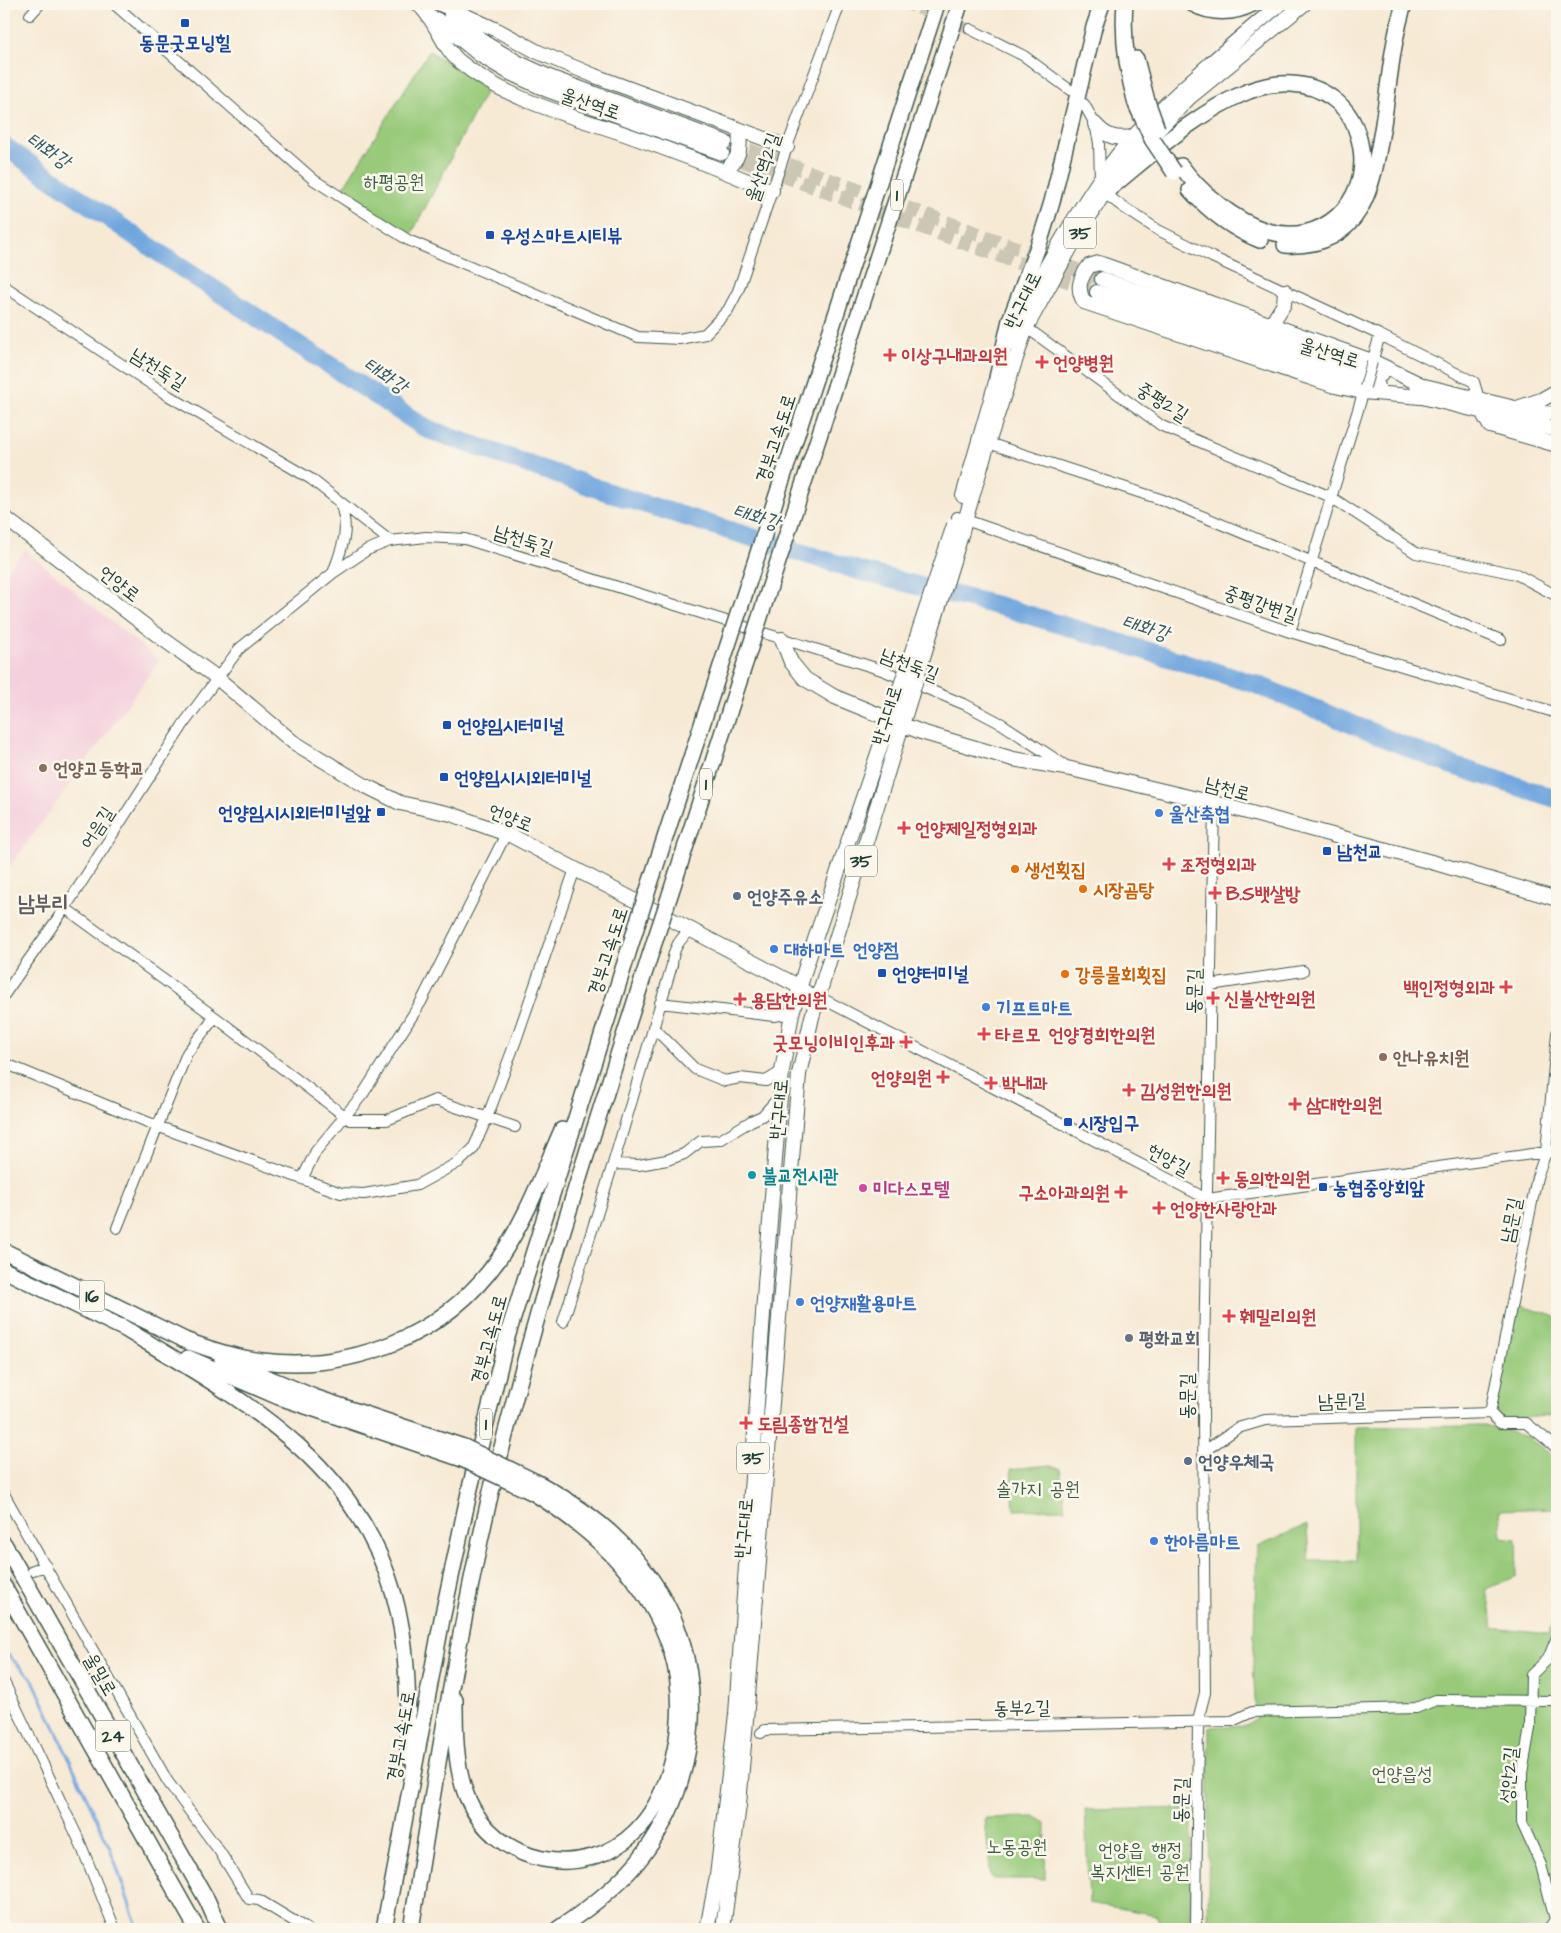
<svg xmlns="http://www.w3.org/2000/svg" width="1561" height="1933" font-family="'Architects Daughter','Poor Story',sans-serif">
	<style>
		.built { fill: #f4cfdd }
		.green { fill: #98ca7a; stroke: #5c8457 }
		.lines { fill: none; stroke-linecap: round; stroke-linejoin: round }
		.stream { stroke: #70a6de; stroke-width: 3 }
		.river { stroke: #70a6de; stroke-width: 19 }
		.minor-tunnel { stroke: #ccc7b5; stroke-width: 10; stroke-dasharray: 10 5; stroke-linecap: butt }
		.major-tunnel { stroke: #ccc7b5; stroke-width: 14; stroke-dasharray: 14 7; stroke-linecap: butt }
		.minor-casing { stroke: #3f574c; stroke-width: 12 }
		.major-casing { stroke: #3f574c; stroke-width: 16 }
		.highway-casing { stroke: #3f574c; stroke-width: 18 }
		.minor { stroke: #fff; stroke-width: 10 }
		.major { stroke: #fff; stroke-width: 14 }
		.highway { stroke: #fff; stroke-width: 15 }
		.minor-bridge-casing { stroke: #3f574c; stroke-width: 12; stroke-linecap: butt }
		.major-bridge-casing { stroke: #3f574c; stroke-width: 16; stroke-linecap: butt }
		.highway-bridge-casing { stroke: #3f574c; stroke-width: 18; stroke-linecap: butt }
		.minor-bridge { stroke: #fff; stroke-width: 10 }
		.major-bridge { stroke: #fff; stroke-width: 14 }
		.highway-bridge { stroke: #fff; stroke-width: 15 }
		.transit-dot { fill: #1a4fb4; stroke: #fbf7ec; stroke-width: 2 }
		.health-dot { fill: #e0444e; stroke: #fbf7ec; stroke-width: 2 }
		.education-dot { fill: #8d6e63; stroke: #fbf7ec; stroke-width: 2 }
		.shop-dot { fill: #3f7fe0; stroke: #fbf7ec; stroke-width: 2 }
		.food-dot { fill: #e8710a; stroke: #fbf7ec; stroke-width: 2 }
		.service-dot { fill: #5c6f8a; stroke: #fbf7ec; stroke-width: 2 }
		.culture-dot { fill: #0f9aa8; stroke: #fbf7ec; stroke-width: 2 }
		.hotel-dot { fill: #d1479c; stroke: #fbf7ec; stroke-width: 2 }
		.worship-dot { fill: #6b7280; stroke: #fbf7ec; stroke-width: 2 }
		.labels { text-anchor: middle; stroke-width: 5; stroke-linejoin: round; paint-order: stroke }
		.shield { fill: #fbf7ec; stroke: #61756b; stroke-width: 1 }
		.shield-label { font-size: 18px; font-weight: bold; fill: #1f3d34 }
		.transit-label { font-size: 19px; font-weight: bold; fill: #164399; stroke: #fbf7ec; text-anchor: start }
		.street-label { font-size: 19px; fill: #1f3d34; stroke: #fbf7ec }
		.park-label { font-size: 19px; fill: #3d6046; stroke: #fbf7ec }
		.health-label { font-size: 19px; font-weight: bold; fill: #be3a42; stroke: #fbf7ec; text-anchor: start }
		.education-label { font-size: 19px; font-weight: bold; fill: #785e54; stroke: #fbf7ec; text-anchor: start }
		.shop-label { font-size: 19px; font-weight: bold; fill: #366cbe; stroke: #fbf7ec; text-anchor: start }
		.food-label { font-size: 19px; font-weight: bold; fill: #c56008; stroke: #fbf7ec; text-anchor: start }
		.service-label { font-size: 19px; font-weight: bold; fill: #4e5e75; stroke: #fbf7ec; text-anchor: start }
		.culture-label { font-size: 19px; font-weight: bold; fill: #0d838f; stroke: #fbf7ec; text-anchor: start }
		.hotel-label { font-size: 19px; font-weight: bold; fill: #b23c85; stroke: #fbf7ec; text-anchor: start }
		.worship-label { font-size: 19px; font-weight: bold; fill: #5b616d; stroke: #fbf7ec; text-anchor: start }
		.water-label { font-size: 20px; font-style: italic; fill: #375c67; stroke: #fbf7ec }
		.quarter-label { font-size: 21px; font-weight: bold; fill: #5e5b61; stroke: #fbf7ec }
	</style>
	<rect width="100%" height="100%" fill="#fbf7ec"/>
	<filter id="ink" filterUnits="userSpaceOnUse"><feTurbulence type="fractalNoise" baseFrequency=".02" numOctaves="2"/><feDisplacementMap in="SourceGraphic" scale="10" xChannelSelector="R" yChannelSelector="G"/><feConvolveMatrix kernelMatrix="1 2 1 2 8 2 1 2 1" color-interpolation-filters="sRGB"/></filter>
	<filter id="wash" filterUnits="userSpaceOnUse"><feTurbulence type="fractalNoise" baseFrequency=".0096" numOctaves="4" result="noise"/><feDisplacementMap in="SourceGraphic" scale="20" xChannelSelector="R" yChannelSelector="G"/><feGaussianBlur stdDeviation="1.12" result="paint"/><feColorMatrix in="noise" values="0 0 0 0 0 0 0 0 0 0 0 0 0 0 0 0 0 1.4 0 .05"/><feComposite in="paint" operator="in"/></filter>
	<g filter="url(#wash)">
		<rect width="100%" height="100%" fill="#f7ead5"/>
		<!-- built -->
		<path class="built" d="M25,550L159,661L4,875V574Z"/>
		<!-- green -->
		<path class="green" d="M429,51L488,87L411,235L380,223L348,202L343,188Z
			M1515,1304L1557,1317V1415L1502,1420L1495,1410Z
			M1488,1426L1527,1437L1557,1459V1508L1500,1510L1502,1537L1516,1539L1517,1576L1487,1589L1493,1628L1548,1634L1557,1617V1929H1208L1209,1727L1246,1725L1256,1718L1253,1663L1257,1546L1307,1525L1309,1561H1356V1427Z
			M1049,1465L1060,1469L1065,1509L1014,1510L1011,1469Z
			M1192,1808L1191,1929H1161L1157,1915L1089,1903L1085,1810Z
			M1036,1817L1046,1823L1045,1879H991L985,1818Z"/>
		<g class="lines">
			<!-- stream -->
			<path class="stream" d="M4,1651L33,1680L110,1848L138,1929"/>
			<!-- river -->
			<path class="river" d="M4,146L171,261L427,429L619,496L863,572L1003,607L1255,684L1448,764L1557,799"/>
		</g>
	</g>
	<g filter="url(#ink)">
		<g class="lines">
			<!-- minor-tunnel -->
			<path class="minor-tunnel" d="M904,4L970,29
				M4,1586L28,1573"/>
			<!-- major-tunnel -->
			<path class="major-tunnel" d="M729,143L1102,279
				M722,153L1097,292"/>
			<!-- minor casing -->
			<g class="minor-casing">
				<path id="minor" d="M114,4L314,180L408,240L638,337L679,339L705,334L728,310L738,291L787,147L840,4
					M30,15L40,4
					M970,29L1024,56L1070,90
					M1084,104L1095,124L1099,143L1100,179L1104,193L1123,207L1158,230L1212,257L1380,335L1474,382L1479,399
					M4,286L169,396L311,479L390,541L426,537L465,539L882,670L966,705L1002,724L1066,766
					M1023,325L1162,426L1331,497L1416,553L1516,574L1557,596
					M1372,362L1380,335
					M982,441L1163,500L1501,640
					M957,517L1290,632L1557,713
					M333,573C343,545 350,531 340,502
					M1290,632L1365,387
					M65,908L215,1017L350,1120H387L435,1100L515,1127
					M690,929C679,941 673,948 672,965L613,1164L639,1165L667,1160L684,1154L701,1141L720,1140L751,1121L762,1116L780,1096
					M1210,985L1303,971
					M800,987L1207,1199L1546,1152L1557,1153
					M4,995L65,908L185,722L239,649L333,573L367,550L390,541
					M660,1003L774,1016L792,1013
					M653,1027L695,1069L725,1081L740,1078L766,1081L782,1071
					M4,1063L157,1126L341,1193L364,1194L417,1185L459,1162L473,1149L487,1118L515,1043L575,869
					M302,1179L316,1151L363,1094L421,1002L506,834
					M117,1228L187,1053L215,1017
					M563,1322L613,1164
					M1490,1413L1537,1177L1546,1152L1557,1033
					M1490,1413L1500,1423H1526L1557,1448
					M1203,1452L1238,1428L1265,1420L1490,1413
					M4,1494L168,1782L220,1852L249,1899L259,1900L307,1929
					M33,1570L46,1566
					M4,1682L78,1838L115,1929
					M761,1733L765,1730L1232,1721L1252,1712L1416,1708L1436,1700L1557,1701
					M1196,1929L1198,1720L1205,1693L1203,1412L1214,803
					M1549,1929L1555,1919L1541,1865L1522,1823V1773L1530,1728L1531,1675L1548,1659L1557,1637"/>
			</g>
			<!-- major casing -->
			<g class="major-casing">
				<path id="major" d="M418,4C436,19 443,49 460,62C505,99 565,114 619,132C671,150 722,170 772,191
					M440,4L497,30L538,52L595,76L787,147
					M451,15L488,45L519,63L552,78L725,142
					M436,19L480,55L512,74L547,90L722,153
					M1095,124C1107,138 1116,139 1134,137
					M724,171C740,159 741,149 739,130
					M1102,279L1341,364L1381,375
					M1097,292L1326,372L1378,386
					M1271,325L1284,304L1285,291
					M1011,341C1026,301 1048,263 1070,226C1089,195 1109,163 1134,136C1179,89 1230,46 1280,4
					M1416,384L1531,412L1557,414
					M1414,395L1557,430
					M1421,397L1363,392L1335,386L1084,302C1076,288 1080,278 1089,266L1099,263L1372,361L1424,386
					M1517,408L1541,400L1557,391
					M1481,410L1490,426L1557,445
					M963,496L1000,368
					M4,517L156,634L216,677L293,742L364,785L400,803L451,814L512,836L800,987
					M962,531L988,443L1026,328L1073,243L1104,193L1133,156L1190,97L1304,4
					M782,639L791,662L805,679L835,697L921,732L1013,759L1071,769L1214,803L1435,863L1557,899
					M707,1929L717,1876L736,1714L765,1284L782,1071L792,1013L807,963L898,694
					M723,1929L739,1805L799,1074L812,1017L911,696"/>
			</g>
			<!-- highway casing -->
			<g class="highway-casing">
				<path id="highway" d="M1125,4C1122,38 1127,71 1136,104
					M1193,4C1212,14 1233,14 1252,4
					M1136,59L1147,101
					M1190,190C1210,212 1232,229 1260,240
					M1104,193C1149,157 1194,113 1249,91C1276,81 1308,80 1332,98C1349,110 1358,128 1361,149C1369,203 1321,247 1267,231C1234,221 1201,193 1181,166
					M1285,245C1364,249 1373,185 1383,124C1389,85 1392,42 1404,4
					M997,378L1010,320L1039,244L1052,202L1094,27L1102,4
					M815,379L937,4
					M835,387L960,4
					M646,896L725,654
					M666,907L746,660
					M4,1251L191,1343
					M4,1270L131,1332
					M122,1327C235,1396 355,1457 394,1595C409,1648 408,1703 408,1757
					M182,1339C208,1349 234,1358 262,1361C353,1372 445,1335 498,1260C526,1220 543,1173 562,1130
					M188,1358L279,1397L462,1459
					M222,1359L314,1397L464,1447
					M536,1482C567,1499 597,1518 622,1544C647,1570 670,1603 681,1639C703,1710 689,1792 645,1852C623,1883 590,1908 558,1929
					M4,1544L207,1900L220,1929
					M4,1587L197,1929
					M455,1700C455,1731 455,1768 467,1797C495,1865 584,1883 636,1831C658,1809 669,1780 675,1750C699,1634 625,1550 534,1493
					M384,1929L442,1619L470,1488L507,1337L635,931
					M411,1929C434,1784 457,1639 490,1496C535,1307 596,1124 655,940"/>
			</g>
			<!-- minor -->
			<use href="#minor" class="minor"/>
			<!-- major -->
			<use href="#major" class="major"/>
			<!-- highway -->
			<use href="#highway" class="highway"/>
			<!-- minor-bridge casing -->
			<g class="minor-bridge-casing">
				<path id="minor-bridge" d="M1365,387L1372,362"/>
			</g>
			<!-- major-bridge casing -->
			<g class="major-bridge-casing">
				<path id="major-bridge" d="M898,694L954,525
					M911,696L962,532"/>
			</g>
			<!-- highway-bridge casing -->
			<g class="highway-bridge-casing">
				<path id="highway-bridge" d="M1147,101L1157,129
					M1136,104L1152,139L1174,172
					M725,654L815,379
					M746,660L835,387
					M635,931L646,896
					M655,940L666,907
					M464,1447L536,1482
					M462,1459L534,1493"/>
			</g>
			<!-- minor-bridge -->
			<use href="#minor-bridge" class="minor-bridge"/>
			<!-- major-bridge -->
			<use href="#major-bridge" class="major-bridge"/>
			<!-- highway-bridge -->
			<use href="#highway-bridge" class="highway-bridge"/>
		</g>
	</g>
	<!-- markers -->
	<g class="transit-dot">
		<rect x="180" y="18" width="10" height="10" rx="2.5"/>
		<rect x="485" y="230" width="10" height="10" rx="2.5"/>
		<rect x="442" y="720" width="10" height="10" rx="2.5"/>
		<rect x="439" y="772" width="10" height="10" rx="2.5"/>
		<rect x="376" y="807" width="10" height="10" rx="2.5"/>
		<rect x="1322" y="846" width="10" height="10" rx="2.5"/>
		<rect x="877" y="968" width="10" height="10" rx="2.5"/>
		<rect x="1063" y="1117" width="10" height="10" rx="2.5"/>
		<rect x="1318" y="1182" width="10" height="10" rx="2.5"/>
	</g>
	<g class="health-dot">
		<path d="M887.5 347.5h5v5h5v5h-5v5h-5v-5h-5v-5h5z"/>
		<path d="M1039.5 354.5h5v5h5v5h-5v5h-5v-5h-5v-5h5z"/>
		<path d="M901.5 820.5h5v5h5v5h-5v5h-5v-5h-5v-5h5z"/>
		<path d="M1166.5 856.5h5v5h5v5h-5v5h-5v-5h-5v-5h5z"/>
		<path d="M1212.5 885.5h5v5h5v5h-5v5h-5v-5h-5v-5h5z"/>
		<path d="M1503.5 979.5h5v5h5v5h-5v5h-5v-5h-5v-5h5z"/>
		<path d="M1210.5 990.5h5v5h5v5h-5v5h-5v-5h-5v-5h5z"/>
		<path d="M737.5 991.5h5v5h5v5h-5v5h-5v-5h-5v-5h5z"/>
		<path d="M981.5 1026.5h5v5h5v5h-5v5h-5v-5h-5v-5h5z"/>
		<path d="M903.5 1034.5h5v5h5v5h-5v5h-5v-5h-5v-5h5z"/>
		<path d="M940.5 1069.5h5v5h5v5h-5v5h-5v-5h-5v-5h5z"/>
		<path d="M988.5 1075.5h5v5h5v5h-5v5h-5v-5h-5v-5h5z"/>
		<path d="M1126.5 1082.5h5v5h5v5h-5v5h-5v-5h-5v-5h5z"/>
		<path d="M1292.5 1096.5h5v5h5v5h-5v5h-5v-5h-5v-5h5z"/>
		<path d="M1220.5 1170.5h5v5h5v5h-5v5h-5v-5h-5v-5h5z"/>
		<path d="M1118.5 1184.5h5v5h5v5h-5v5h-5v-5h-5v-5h5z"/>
		<path d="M1156.5 1200.5h5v5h5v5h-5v5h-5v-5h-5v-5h5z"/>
		<path d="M1226.5 1308.5h5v5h5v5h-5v5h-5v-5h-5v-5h5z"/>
		<path d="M743.5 1415.5h5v5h5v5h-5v5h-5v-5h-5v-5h5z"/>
	</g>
	<g class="education-dot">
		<circle cx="43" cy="768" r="5"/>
		<circle cx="1383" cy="1057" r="5"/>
	</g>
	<g class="shop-dot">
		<circle cx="1159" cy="813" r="5"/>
		<circle cx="774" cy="949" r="5"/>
		<circle cx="986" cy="1007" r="5"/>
		<circle cx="800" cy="1302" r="5"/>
		<circle cx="1154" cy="1541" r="5"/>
	</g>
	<g class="food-dot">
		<circle cx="1015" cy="869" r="5"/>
		<circle cx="1083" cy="889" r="5"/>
		<circle cx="1065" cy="974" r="5"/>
	</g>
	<g class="service-dot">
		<circle cx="737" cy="896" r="5"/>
		<circle cx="1188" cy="1461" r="5"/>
	</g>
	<circle class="culture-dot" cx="752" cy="1175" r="5"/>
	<circle class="hotel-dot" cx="863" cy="1188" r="5"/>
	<circle class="worship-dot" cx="1129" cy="1338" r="5"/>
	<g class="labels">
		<!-- shield labels -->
		<g class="shield">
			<rect x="891" y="179.5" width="12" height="31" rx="4"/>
			<rect x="1064" y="217.5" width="32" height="31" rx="4"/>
			<rect x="700" y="768.5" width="12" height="31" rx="4"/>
			<rect x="845" y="845.5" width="32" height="31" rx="4"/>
			<rect x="79.5" y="1280.5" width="25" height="31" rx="4"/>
			<rect x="480" y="1408.5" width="12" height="31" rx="4"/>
			<rect x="737" y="1442.5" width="32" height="31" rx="4"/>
			<rect x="95.5" y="1720.5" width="35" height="31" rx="4"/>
		</g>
		<g class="shield-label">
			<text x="897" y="201">1</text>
			<text x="1080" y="239">35</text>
			<text x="706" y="790">1</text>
			<text x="861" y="867">35</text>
			<text x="92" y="1302">16</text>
			<text x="486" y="1430">1</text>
			<text x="753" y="1464">35</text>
			<text x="113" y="1742">24</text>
		</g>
		<!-- transit labels -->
		<g class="transit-label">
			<text x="185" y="49" text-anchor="middle">동문굿모닝힐</text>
			<text x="500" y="242">우성스마트시티뷰</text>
			<text x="457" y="732">언양임시터미널</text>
			<text x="454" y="784">언양임시시외터미널</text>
			<text x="371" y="819" text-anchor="end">언양임시시외터미널앞</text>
			<text x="1337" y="858">남천교</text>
			<text x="892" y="980">언양터미널</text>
			<text x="1078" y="1129">시장입구</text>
			<text x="1333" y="1194">농협중앙회앞</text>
		</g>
		<!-- street labels -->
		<g class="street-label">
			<text transform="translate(591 103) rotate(19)" y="7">울산역로</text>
			<text transform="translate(762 167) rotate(-71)" y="7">울산역2길</text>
			<text transform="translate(1022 300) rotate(-64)" y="7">반구대로</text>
			<text transform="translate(1330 352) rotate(17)" y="7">울산역로</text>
			<text transform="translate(159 368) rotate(32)" y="7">남천둑길</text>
			<text transform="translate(1163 401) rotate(32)" y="7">중평2길</text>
			<text transform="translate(775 438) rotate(-72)" y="7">경부고속도로</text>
			<text transform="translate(524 539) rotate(17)" y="7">남천둑길</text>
			<text transform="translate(120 583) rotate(38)" y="7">언양로</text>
			<text transform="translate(1261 603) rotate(19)" y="7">중평강변길</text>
			<text transform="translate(910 664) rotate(21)" y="7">남천둑길</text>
			<text transform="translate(886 715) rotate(-73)" y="7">반구대로</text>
			<text transform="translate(1228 788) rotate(15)" y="7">남천로</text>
			<text transform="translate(511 817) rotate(22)" y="7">언양로</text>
			<text transform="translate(96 827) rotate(-57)" y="7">어음길</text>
			<text transform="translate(607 951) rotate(-72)" y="7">경부고속도로</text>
			<text transform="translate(1193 991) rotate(-89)" y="7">동문길</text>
			<text transform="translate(778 1109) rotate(-85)" y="7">반구대로</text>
			<text transform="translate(1169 1159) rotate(28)" y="7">헌양길</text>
			<text transform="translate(1510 1220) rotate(-79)" y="7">남문길</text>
			<text transform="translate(488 1339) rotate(-75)" y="7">경부고속도로</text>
			<text transform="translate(1186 1396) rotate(-90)" y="7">동문길</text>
			<text transform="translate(1342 1400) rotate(-2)" y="7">남문1길</text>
			<text transform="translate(743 1528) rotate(-85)" y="7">반구대로</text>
			<text transform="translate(101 1674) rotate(60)" y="7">울밀로</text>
			<text transform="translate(1022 1707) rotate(-1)" y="7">동부2길</text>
			<text transform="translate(400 1736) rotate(-80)" y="7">경부고속도로</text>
			<text transform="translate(1508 1775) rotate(-85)" y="7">성안2길</text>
			<text transform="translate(1180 1800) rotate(-89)" y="7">동문길</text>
		</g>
		<!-- park labels -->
		<g class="park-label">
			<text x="394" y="188">하평공원</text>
			<text x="1038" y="1495">솔가지 공원</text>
			<text x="1402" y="1780">언양읍성</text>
			<text x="1017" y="1853">노동공원</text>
			<text x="1140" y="1856">언양읍 행정<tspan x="1140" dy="22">복지센터 공원</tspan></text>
		</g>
		<!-- health labels -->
		<g class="health-label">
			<text x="901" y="362">이상구내과의원</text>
			<text x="1053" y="369">언양병원</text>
			<text x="915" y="835">언양제일정형외과</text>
			<text x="1180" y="871">조정형외과</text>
			<text x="1226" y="900">B.S뱃살방</text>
			<text x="1495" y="994" text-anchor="end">백인정형외과</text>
			<text x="1224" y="1005">신불산한의원</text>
			<text x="751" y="1006">용담한의원</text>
			<text x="995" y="1041">타르모 언양경희한의원</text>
			<text x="895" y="1049" text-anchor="end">굿모닝이비인후과</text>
			<text x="932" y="1084" text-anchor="end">언양의원</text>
			<text x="1002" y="1090">박내과</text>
			<text x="1140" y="1097">김성원한의원</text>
			<text x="1306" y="1111">삼대한의원</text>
			<text x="1234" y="1185">동의한의원</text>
			<text x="1110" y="1199" text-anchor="end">구소아과의원</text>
			<text x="1170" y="1215">언양한사랑안과</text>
			<text x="1240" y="1323">훼밀리의원</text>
			<text x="757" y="1430">도림종합건설</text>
		</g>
		<!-- education labels -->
		<g class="education-label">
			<text x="53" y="775">언양고등학교</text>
			<text x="1393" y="1064">안나유치원</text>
		</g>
		<!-- shop labels -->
		<g class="shop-label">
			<text x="1169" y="820">울산축협</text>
			<text x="784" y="956">대하마트 언양점</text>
			<text x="996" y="1014">기프트마트</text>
			<text x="810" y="1309">언양재활용마트</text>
			<text x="1164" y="1548">한아름마트</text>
		</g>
		<!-- food labels -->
		<g class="food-label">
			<text x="1025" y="876">생선횟집</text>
			<text x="1093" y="896">시장곰탕</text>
			<text x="1075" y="981">강릉물회횟집</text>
		</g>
		<!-- service labels -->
		<g class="service-label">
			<text x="747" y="903">언양주유소</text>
			<text x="1198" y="1468">언양우체국</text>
		</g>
		<!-- culture labels -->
		<g class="culture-label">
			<text x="762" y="1182">불교전시관</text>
		</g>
		<!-- hotel labels -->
		<g class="hotel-label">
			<text x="873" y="1195">미다스모텔</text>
		</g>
		<!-- worship labels -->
		<g class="worship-label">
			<text x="1139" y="1345">평화교회</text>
		</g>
		<!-- water labels -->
		<g class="water-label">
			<text transform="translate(49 150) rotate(34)" y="7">태화강</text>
			<text transform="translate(386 375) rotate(34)" y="7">태화강</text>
			<text transform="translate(757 516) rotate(17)" y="7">태화강</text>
			<text transform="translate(1146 627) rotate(17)" y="7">태화강</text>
		</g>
		<!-- quarter labels -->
		<g class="quarter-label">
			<text x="43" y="910">남부리</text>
		</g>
	</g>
	<!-- margin -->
	<rect width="1561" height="1933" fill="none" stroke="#fbf7ec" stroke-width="20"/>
</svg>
